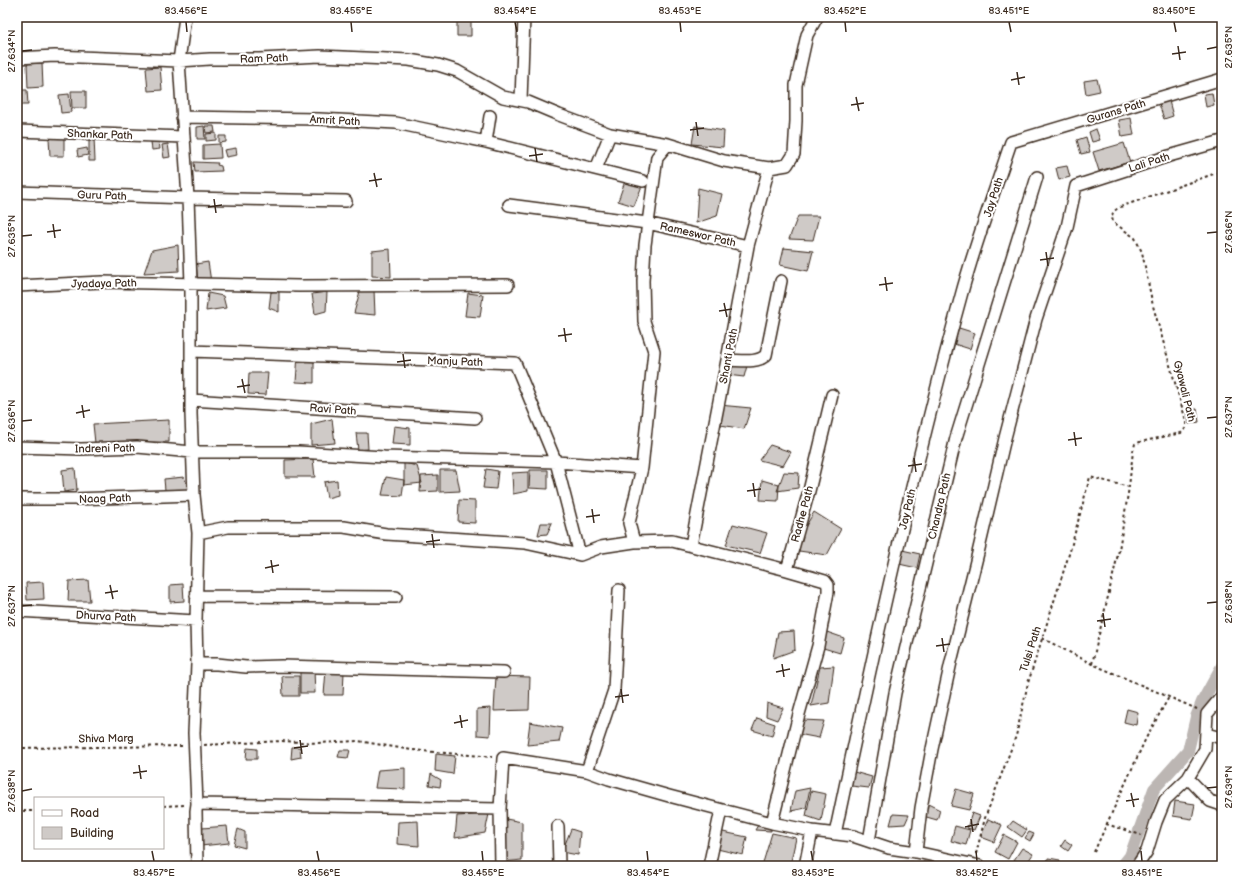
<svg xmlns="http://www.w3.org/2000/svg" width="1239" height="883" font-family="'Balsamiq Sans',sans-serif">
	<style>
		.lines { fill: none; stroke-linecap: round; stroke-linejoin: round }
		.canal { stroke: #bcb6b3; stroke-width: 12 }
		.building { fill: #cfcac7; stroke: #3b2a1e }
		.minor-casing { stroke: #3b2a1e; stroke-width: 14 }
		.path { stroke: #3b2a1e; stroke-width: 2; stroke-dasharray: 3 3; stroke-linecap: butt }
		.minor { stroke: #fff; stroke-width: 11 }
		.ticks { fill: none; stroke: #3b2a1e; stroke-width: 1.5 }
		.labels { text-anchor: middle; stroke-width: 4; stroke-linejoin: round; paint-order: stroke }
		.street-label { font-size: 11px; fill: #3b2a1e; stroke: #fff }
		.neatline { fill: none; stroke: #3b2a1e; stroke-width: 1.5 }
		.ticks-label { font-size: 10px; text-anchor: middle; fill: #3b2a1e }
	</style>
	<rect width="100%" height="100%" fill="#fff"/>
	<filter id="ink" filterUnits="userSpaceOnUse"><feTurbulence type="fractalNoise" baseFrequency=".025" numOctaves="2"/><feDisplacementMap in="SourceGraphic" scale="8" xChannelSelector="R" yChannelSelector="G"/><feConvolveMatrix kernelMatrix="1 2 1 2 8 2 1 2 1" color-interpolation-filters="sRGB"/></filter>
	<g filter="url(#ink)">
		<g class="lines">
			<!-- canal -->
			<path class="canal" d="M1122,866L1130,856L1154,789L1188,751L1196,717L1202,702L1222,666"/>
		</g>
		<!-- building -->
		<path class="building" d="M457,18H471V36H457Z
			M42,63L43,87L28,88L27,64Z
			M160,67L162,90L148,91L146,68Z
			M1097,79L1100,91L1086,94L1084,81Z
			M1222,85V109L1217,86Z
			M17,90H27L28,105H17Z
			M71,91H86V108H72Z
			M1212,93L1214,105L1206,107L1204,94Z
			M69,94L71,112L61,113L59,95Z
			M1169,101L1173,116L1164,119L1159,104Z
			M1131,118L1134,135L1122,137L1119,120Z
			M204,126L205,139H197V127Z
			M205,126H214L215,132L206,133Z
			M695,126L724,131L723,147L692,144Z
			M1096,129L1100,140L1092,142L1089,132Z
			M216,133V140L206,141V134Z
			M219,136H226V142L219,143Z
			M89,137H94L95,161H89Z
			M1086,137L1090,152L1081,154L1077,140Z
			M49,138H64V156H50Z
			M159,141L160,149L152,150L151,142Z
			M1124,143L1130,162L1099,171L1093,152Z
			M168,144L170,157L164,158L162,145Z
			M220,144L221,158L203,159V145Z
			M87,148L88,155L78,157L77,150Z
			M236,148L237,155L226,157L224,150Z
			M194,162L218,163L217,165L221,166L222,171L195,172Z
			M1067,166L1070,177L1059,180L1056,168Z
			M625,181L642,186L634,206L618,201Z
			M698,188L722,194L717,216L696,223Z
			M798,216H819L813,240L789,239Z
			M178,245L179,271L144,273L152,250Z
			M784,248L813,251L808,271L780,265Z
			M390,249L391,277L372,276V251Z
			M208,262L211,282H198L196,264Z
			M374,290L375,315L354,313L360,291Z
			M279,291V312L269,308L271,292Z
			M327,292L326,311L315,314L312,294Z
			M208,293L223,296L226,308L206,311Z
			M468,293L483,295L480,317L465,316Z
			M959,328L975,333L970,349L954,344Z
			M298,355L314,356V383L296,382Z
			M730,361L748,362L744,377L727,375Z
			M249,373H268L266,395L248,394Z
			M719,405L751,408L744,429L721,425Z
			M1197,409L1199,422L1189,424L1187,410Z
			M332,419L335,443L311,445V424Z
			M169,420V442L95,443L93,424Z
			M394,426L410,428V445L392,444Z
			M356,433H367L368,449L358,450Z
			M770,445L791,452L783,466L759,460Z
			M313,459L315,477H285V460Z
			M404,463L417,466L422,483L404,485Z
			M75,468L77,490L64,492L62,470Z
			M486,469L498,471L496,489L483,488Z
			M440,470H456L460,491L440,492Z
			M530,470H548V489L529,488Z
			M528,472V491L513,494L512,473Z
			M784,472L799,473L798,488L777,491Z
			M438,475V491L420,492L421,476Z
			M184,477L189,490H165L164,479Z
			M386,477L404,480L402,496L382,495Z
			M337,480L338,495L327,498L324,482Z
			M762,480L779,485L778,501L760,500Z
			M459,500L475,501V523L458,522Z
			M814,512L841,529L827,555L792,550Z
			M541,523H552L547,534L538,535Z
			M733,524L767,533L760,553L726,545Z
			M902,550L920,554L917,568L899,564Z
			M88,580L90,601H68L69,581Z
			M43,582L44,599L27,600L26,583Z
			M183,584L184,601L170,602V585Z
			M794,631L795,650L773,658L778,632Z
			M824,631L844,638L840,653L820,647Z
			M834,666L829,703L811,706L820,667Z
			M300,670L314,671L315,693H300Z
			M326,670L344,672L343,695H324Z
			M282,676H299V696H283Z
			M496,676L530,677L529,710L494,711Z
			M767,703L783,708L777,720L766,716Z
			M491,708L490,736L477,735V709Z
			M1127,709L1138,712L1136,725L1124,722Z
			M757,718L775,724L772,736L752,730Z
			M803,720L824,721L819,738L798,734Z
			M530,722L562,728L559,742L527,745Z
			M292,747H300L301,757L291,759Z
			M247,748L257,749V759H246Z
			M340,750H350L348,758L338,757Z
			M436,754L455,756L453,774L435,771Z
			M405,768V789L375,788L378,770Z
			M854,772L872,777L869,788L851,786Z
			M431,774L441,780L440,787L429,785Z
			M810,788L806,808L791,811L795,791Z
			M956,789L974,794L969,810L951,806Z
			M811,791L826,794L821,821L806,816Z
			M1175,801L1195,804L1192,819L1173,816Z
			M928,804L940,810L937,820L923,816Z
			M972,813L980,816L974,830L967,828Z
			M489,814L485,833L455,838L457,816Z
			M893,814L909,815L905,824L890,825Z
			M506,819L522,822V860L503,862Z
			M988,819L1002,825L994,842L981,837Z
			M418,821L419,846L397,844L398,822Z
			M1013,821L1027,830L1022,837L1008,827Z
			M760,822L771,825V831L755,830Z
			M227,826L229,843L201,846L202,828Z
			M955,826L970,830L966,845L951,841Z
			M238,829L245,832V848L234,845Z
			M571,829L580,832L578,855L562,852Z
			M718,831L747,837L743,855L713,848Z
			M1029,832L1034,834L1030,841L1025,838Z
			M772,833L796,838L790,866H762Z
			M1004,835L1017,842L1008,859L995,852Z
			M1065,840L1072,845L1068,851L1061,846Z
			M1022,848L1033,854L1025,866L1014,860Z
			M1048,858L1060,860L1059,866H1047Z
			M913,862L911,866H889L890,863Z
			M923,862L946,866H923Z"/>
		<g class="lines">
			<!-- minor casing -->
			<g class="minor-casing">
				<path id="minor" d="M185,17L179,61L188,198L191,284V414L194,495L198,533L196,621L197,664L194,733L197,804L196,811L197,866
					M17,58L55,56L179,61L210,59H260L320,56L409,60L438,65L457,71L503,97L528,102L559,115L610,134L668,144L657,157L645,245L643,281L644,321L654,351L642,468L629,523L634,542L672,541L787,570L825,581L828,585V592L818,646L799,714L772,823L812,831L853,836L889,848L916,852L980,866
					M521,100L524,17
					M490,116L486,142L643,181
					M182,117L319,119L396,123L486,142
					M17,131L183,137
					M668,144L724,161L769,168L787,165L794,154L796,121V85L807,35L817,17
					M596,169L610,134
					M17,192L188,198L346,201
					M509,205L647,223L748,246
					M17,286L102,282L299,286L508,285
					M191,351L515,363L556,462L580,555
					M727,360C740,360 757,364 766,355L781,281
					M191,400L475,418
					M17,447L81,449L137,447L192,452H298L384,457L556,462L642,468
					M17,499H73L194,495
					M198,533L228,527H344L386,534L525,543L580,555L601,547L634,542
					M691,545L727,360L748,246L769,168
					M787,570L809,491L832,395
					M196,596L396,597
					M17,611L196,621
					M197,664H217L246,667L282,666L504,672
					M1206,734L1222,738
					M587,771L614,690L619,590
					M1188,778L1210,801L1222,805
					M197,804L500,809
					M558,826L559,866
					M835,834C873,654 912,474 961,296C975,244 994,193 1011,142L1222,79
					M869,841L895,693L956,438L1037,177
					M916,852L921,808L932,749L951,662L978,553L1005,438L1036,319L1067,227L1076,186L1169,156L1222,141
					M501,866L500,809L503,758L587,771L609,779L669,796L772,823
					M709,866L721,810
					M805,866L812,831
					M1137,866L1147,851L1156,822L1165,800L1188,778L1205,749L1207,714L1222,696"/>
			</g>
			<!-- path -->
			<path class="path" d="M1042,638L1092,664L1197,709
				M1092,664L1119,550L1129,487L1133,451L1135,444L1140,442L1181,433L1186,428V421L1153,306L1142,252L1135,238L1113,222C1111,214 1112,212 1120,207L1222,171
				M204,745L282,741L318,743L358,741L412,750L492,757
				M17,748L184,746
				M163,806L186,805
				M17,811H35
				M1106,824L1141,835
				M1094,852L1146,738L1169,697
				M976,854L985,818L1016,736L1028,683L1070,551L1090,477L1129,487"/>
			<!-- minor -->
			<use href="#minor" class="minor"/>
		</g>
	</g>
	<!-- ticks -->
	<path class="ticks" d="M186,22L187,32M351,22L352,32M515,22L517,32M680,22L681,32M845,22L846,32M1009,22L1011,32M1174,22L1176,32M1178,46L1180,60M1207,49L1217,47M22,51L32,50M1172,54L1186,52M1017,72L1019,85M1011,80L1025,77M856,97L859,111M851,105L864,103M696,122L698,136M690,130L704,128M535,148L537,162M529,156L543,154M374,173L377,187M369,181L382,179M214,199L216,213M208,207L222,205M53,224L55,238M47,232L61,230M1207,233L1217,232M22,236L32,235M1046,252L1048,266M1040,260L1054,258M885,277L887,291M879,285L893,283M724,303L727,317M719,311L732,309M564,328L566,342M558,336L572,334M403,354L405,368M397,362L411,360M242,379L245,393M237,387L250,385M82,405L84,418M76,413L90,410M1207,418L1217,417M22,421L32,420M1074,432L1076,446M1068,440L1082,438M914,458L916,472M908,466L922,464M753,483L755,497M747,491L761,489M592,509L594,523M586,517L600,515M432,534L434,548M426,542L440,540M271,560L273,573M265,568L279,565M110,585L113,599M105,593L118,591M1207,603L1217,602M22,606L32,605M1103,613L1105,627M1097,621L1111,619M942,638L944,652M936,646L950,644M782,664L784,677M776,672L790,669M621,689L623,703M615,697L629,695M460,715L462,728M454,723L468,720M300,740L302,754M294,748L308,746M139,765L141,779M133,773L147,771M1207,788L1217,787M22,791L32,789M1131,793L1134,807M1126,801L1139,799M971,819L973,832M965,827L979,824M152,851L154,861M317,851L319,861M482,851L483,861M647,851L648,861M811,851L813,861M976,851L977,861M1141,851L1142,861"/>
	<g class="labels">
		<!-- street labels -->
		<g class="street-label">
			<text transform="translate(264 58) rotate(-2)" y="4">Ram Path</text>
			<text transform="translate(1116 111) rotate(-17)" y="4">Gurans Path</text>
			<text transform="translate(335 120) rotate(3)" y="4">Amrit Path</text>
			<text transform="translate(100 134) rotate(2)" y="4">Shankar Path</text>
			<text transform="translate(1149 162) rotate(-18)" y="4">Lali Path</text>
			<text transform="translate(102 195) rotate(2)" y="4">Guru Path</text>
			<text transform="translate(993 197) rotate(-72)" y="4">Jay Path</text>
			<text transform="translate(698 234) rotate(13)" y="4">Rameswor Path</text>
			<text transform="translate(104 283) rotate(-1)" y="4">Jyadaya Path</text>
			<text transform="translate(728 356) rotate(-79)" y="4">Shanti Path</text>
			<text transform="translate(455 361) rotate(2)" y="4">Manju Path</text>
			<text transform="translate(1185 391) rotate(76)" y="4">Gyawali Path</text>
			<text transform="translate(333 409) rotate(4)" y="4">Ravi Path</text>
			<text transform="translate(105 448) rotate(-1)" y="4">Indreni Path</text>
			<text transform="translate(105 498) rotate(-2)" y="4">Naag Path</text>
			<text transform="translate(939 506) rotate(-77)" y="4">Chandra Path</text>
			<text transform="translate(907 509) rotate(-77)" y="4">Jay Path</text>
			<text transform="translate(802 514) rotate(-75)" y="4">Radhe Path</text>
			<text transform="translate(106 616) rotate(3)" y="4">Dhurva Path</text>
			<text transform="translate(1030 649) rotate(-72)" y="4">Tulsi Path</text>
			<text transform="translate(106 738) rotate(-1)" y="4">Shiva Marg</text>
		</g>
	</g>
	<!-- margin -->
	<rect width="1239" height="883" fill="none" stroke="#fff" stroke-width="44"/>
	<!-- legend -->
	<rect x="34" y="797" width="130" height="52" fill="#ffffff" stroke="#b1aaa5"/>
	<rect x="42" y="810" width="20" height="6" fill="#ffffff" stroke="#b1aaa5"/>
	<text x="70" y="817" font-size="12" fill="#3b2a1e">Road</text>
	<rect x="42" y="827" width="20" height="12" fill="#cfcac7" stroke="#b1aaa5"/>
	<text x="70" y="837" font-size="12" fill="#3b2a1e">Building</text>
	<rect x="22" y="22" width="1195" height="839" class="neatline"/>
	<g class="ticks-label">
		<text x="186" y="14">83.456°E</text>
		<text x="351" y="14">83.455°E</text>
		<text x="515" y="14">83.454°E</text>
		<text x="680" y="14">83.453°E</text>
		<text x="845" y="14">83.452°E</text>
		<text x="1009" y="14">83.451°E</text>
		<text x="1174" y="14">83.450°E</text>
		<text transform="translate(1228 47) rotate(-90)" y="4">27.635°N</text>
		<text transform="translate(11 51) rotate(-90)" y="4">27.634°N</text>
		<text transform="translate(1228 232) rotate(-90)" y="4">27.636°N</text>
		<text transform="translate(11 236) rotate(-90)" y="4">27.635°N</text>
		<text transform="translate(1228 417) rotate(-90)" y="4">27.637°N</text>
		<text transform="translate(11 421) rotate(-90)" y="4">27.636°N</text>
		<text transform="translate(1228 602) rotate(-90)" y="4">27.638°N</text>
		<text transform="translate(11 606) rotate(-90)" y="4">27.637°N</text>
		<text transform="translate(1228 787) rotate(-90)" y="4">27.639°N</text>
		<text transform="translate(11 791) rotate(-90)" y="4">27.638°N</text>
		<text x="154" y="876">83.457°E</text>
		<text x="319" y="876">83.456°E</text>
		<text x="483" y="876">83.455°E</text>
		<text x="648" y="876">83.454°E</text>
		<text x="813" y="876">83.453°E</text>
		<text x="977" y="876">83.452°E</text>
		<text x="1142" y="876">83.451°E</text>
	</g>
</svg>
